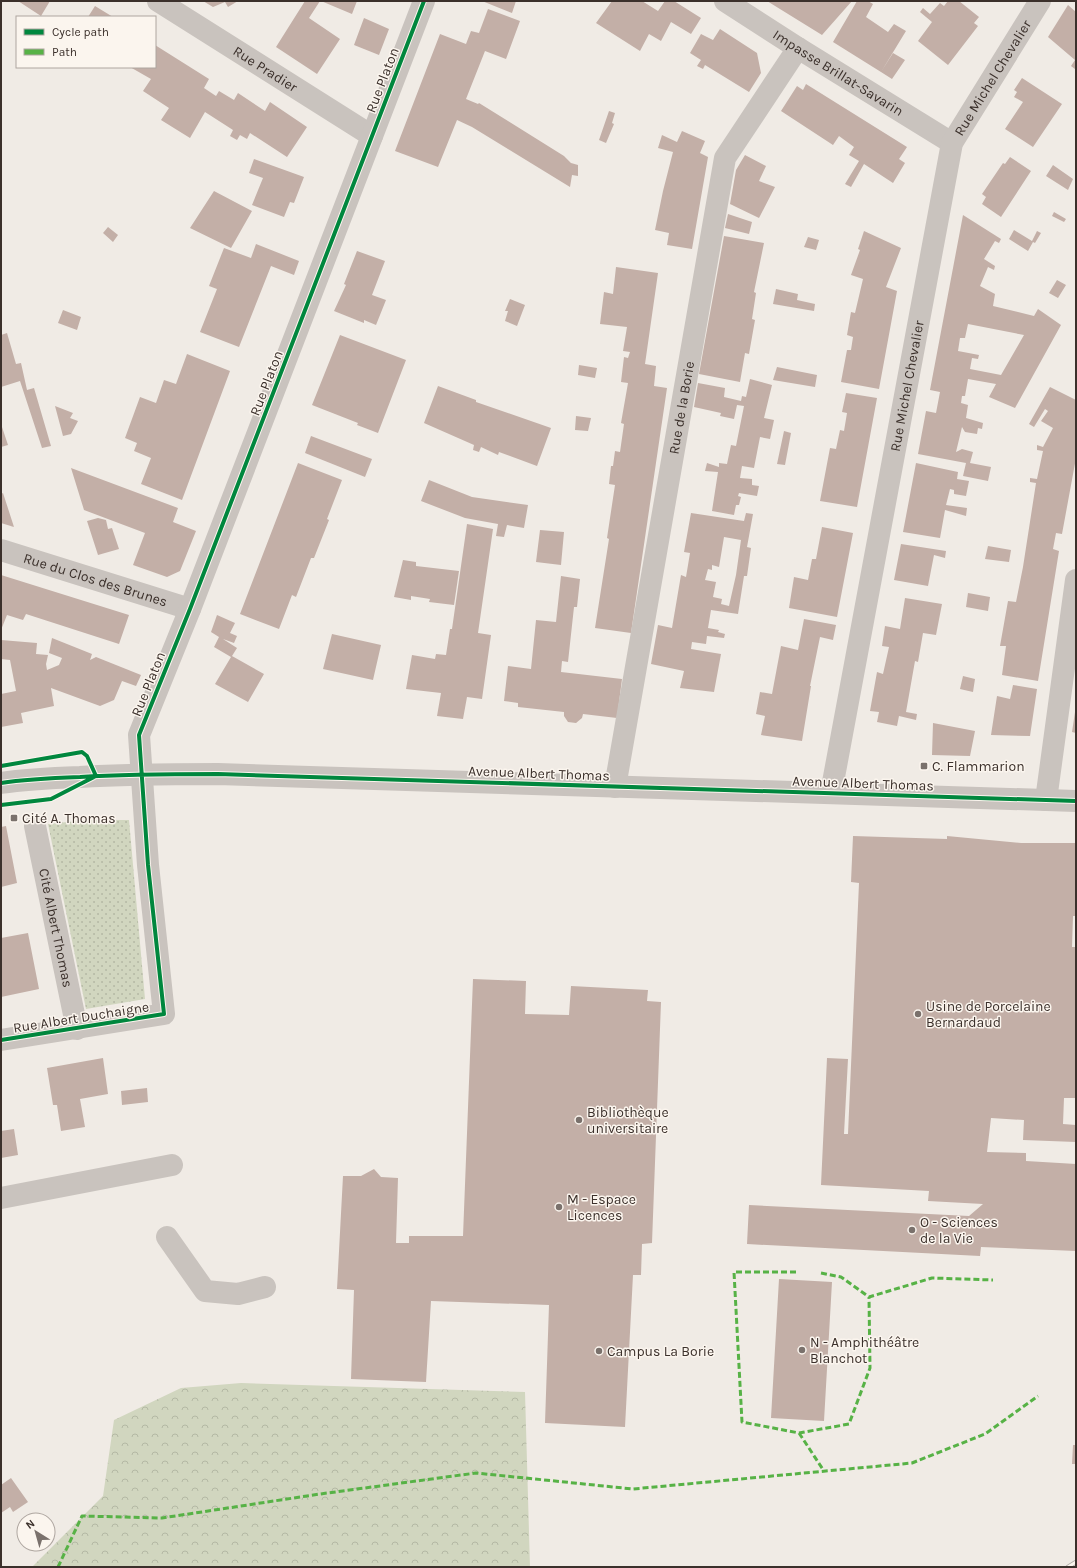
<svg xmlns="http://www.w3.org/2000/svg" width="1077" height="1568" font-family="Karla,sans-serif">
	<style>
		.grass { fill: url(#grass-dots) }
		.forest { fill: url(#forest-crowns) }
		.building { fill: #c3afa7; fill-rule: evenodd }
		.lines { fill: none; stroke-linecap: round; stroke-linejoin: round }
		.minor { stroke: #c9c3be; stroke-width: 22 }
		.rail-casing { stroke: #b1aca8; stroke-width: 4.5 }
		.rail { stroke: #fbf5ee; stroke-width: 3; stroke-dasharray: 9; stroke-linecap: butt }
		.quiet { stroke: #57b246; stroke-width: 3; stroke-dasharray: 6 3; stroke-linecap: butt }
		.cycleway-casing { stroke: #fbf5ee; stroke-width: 6 }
		.cycleway { stroke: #00873e; stroke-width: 4 }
		.poi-dot { fill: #7a716c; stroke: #fbf5ee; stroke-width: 1.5 }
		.labels { text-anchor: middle; stroke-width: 3; stroke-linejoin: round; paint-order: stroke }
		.street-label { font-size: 14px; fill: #3b302b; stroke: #fbf5ee }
		.poi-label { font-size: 14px; fill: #3b302b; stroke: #fbf5ee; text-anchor: start }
	</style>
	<defs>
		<pattern id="grass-dots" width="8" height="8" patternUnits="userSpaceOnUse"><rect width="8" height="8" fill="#d1d6bf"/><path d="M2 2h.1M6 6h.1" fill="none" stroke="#b4b8a4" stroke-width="1.8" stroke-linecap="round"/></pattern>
		<pattern id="forest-crowns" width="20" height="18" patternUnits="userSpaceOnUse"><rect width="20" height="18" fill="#d1d6bf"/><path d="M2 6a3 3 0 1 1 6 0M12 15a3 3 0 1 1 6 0" fill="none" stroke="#b4b8a4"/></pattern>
	</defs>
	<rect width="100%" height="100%" fill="#f0ebe5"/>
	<!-- grass -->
	<path class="grass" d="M87,820H129L145,999L86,1009L48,824Z"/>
	<!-- forest -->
	<path class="forest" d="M241,1383L525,1392L530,1567H32L103,1496L114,1420L181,1388Z"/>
	<!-- building -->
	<path class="building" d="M18,1H50L41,16Z
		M203,1H238L228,7L225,2L213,7Z
		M305,1H320L309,18L340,39L317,74L276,47Z
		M321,1H357L352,14Z
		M482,1H516L512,13Z
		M612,1H642L658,11L665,1H674L701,18L691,34L671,22L661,41L649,34L640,51L596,23Z
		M767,1H852L822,35Z
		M857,1H868L873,4L866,17L888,32L894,24L906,31L881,72L833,42Z
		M948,1H959L979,17L974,23L978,26L948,65L918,41L932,22L920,12L923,8L930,14L940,3L944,6Z
		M1068,5L1076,12L1075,69L1071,66L1075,60L1048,37Z
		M95,6L113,17H88Z
		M488,9L520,21L506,59L485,51L466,99L478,104L479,103L564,156L571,163L578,165V176L572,175L570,187L472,127L457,120L438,167L395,151L440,34L466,44L471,31L479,33Z
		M364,18L389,29L379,55L354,45Z
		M720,29L757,53L761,73L749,92L705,65L703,69L697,66L701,60L690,53L701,34L713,40Z
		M155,45L209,79L204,88L216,96L219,91L234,100L238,93L265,111L270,102L307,127L287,157L250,133L247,139L240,135L237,140L230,136L233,130L205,112L190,138L161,120L169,108L143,91L151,79L130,67H155Z
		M893,53L905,60L892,79L881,72Z
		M1022,78L1062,104L1033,147L1005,129L1023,102L1014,97L1017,92L1014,90Z
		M806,84L907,147L899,159L905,163L893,183L864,164L851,187L845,184L859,161L849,155L854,147L839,136L833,145L781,111L797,86L803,90Z
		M609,111L615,113L612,123L614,124L606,143L599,140Z
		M682,131L705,141L700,153L708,157L692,249L667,245L669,233L655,230L663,191L673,152L658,148L662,135L677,142Z
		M745,155L766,166L759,181L775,187L759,218L730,204L736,170Z
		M1010,157L1031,171L1001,217L982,204L986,197L982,194L1003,163L1005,164Z
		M254,159L304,177L294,203L290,202L284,217L252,205L263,178L249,173Z
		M1053,165L1073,179L1068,190L1046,176Z
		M214,191L252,211L231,248L190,228Z
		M1054,212L1066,219L1064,222L1052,216Z
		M728,214L752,222L749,234L725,228Z
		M963,215L1001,239L999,243L995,241L984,259L995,266L994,270L988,267L980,286L995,294L993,306L1034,316L1038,309L1061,325L1015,408L989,397L996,384L968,379L965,396H962L961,403L968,405L966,418L983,423L982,429L978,428L977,434L965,432L962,427L956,452L962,449L973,452L970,463L991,467L988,481L963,476L966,463L918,454L926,411L936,413L940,392L930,390ZM968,324L1024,335L1001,375L970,369L972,358L978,359L979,355L958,351L960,338H965Z
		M108,227L118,235L113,242L103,233Z
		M1014,230L1032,241L1037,231L1041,233L1035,243L1033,242L1028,251L1009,239Z
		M864,231L901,248L886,287L897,291L879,389L841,382L847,350H851L853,337L847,335L851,312L855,313L863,279L851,275L860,250L858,249Z
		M724,236L764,243L754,292L756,293L752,319L755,320L749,354L745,353L740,382L699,374Z
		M808,237L819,240L816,250L804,247Z
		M256,244L299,261L294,275L271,266L239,347L200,332L217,289L209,286L224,248L251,258Z
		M357,251L385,261L372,295L386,300L376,325L364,320V323L334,311L346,285L344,284Z
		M616,267L658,273L645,364L656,366L654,386L667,388L631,633L595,628L609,539L607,538L615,485L609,484L611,466H613L615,451L620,452L624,424L621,423L628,383L621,382L624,357L628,358L630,352L623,351L627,327L600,324L604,292L613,294Z
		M1057,280L1066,285L1058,298L1049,293Z
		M776,289L798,294L797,300L815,304L814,311L773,304Z
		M510,299L525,305L517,326L505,321L508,311H505Z
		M63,310L81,317L77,330L58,323Z
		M7,333L16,364L21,363L27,390L34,388L51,446L42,448L20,381L1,387V335Z
		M340,335L406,360L378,433L357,425L358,423L312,405Z
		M187,354L230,371L182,500L141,484L151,458L134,451L137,443L125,438L140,397L156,403L164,380L176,384Z
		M579,365L597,368L595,378L578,375Z
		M777,367L817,375L815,387L773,380Z
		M750,379L772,385L764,418L774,420L770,439L760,437L754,468L742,466L740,478L752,479V485L759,486L757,496L739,493L738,496L741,497L739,505H736L734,515L712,511L718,472L705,471L707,463L719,467V463L727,464L731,445L736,446L744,406L737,405L734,419L720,416L721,413L694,407L698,383L725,388L724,397L741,401L742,396L746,397Z
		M438,386L476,400V402L551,428L537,466L499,452L498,455L481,447L479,452L473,450L474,445L424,423Z
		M1050,387L1076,400V458L1062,534L1056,533L1053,549L1059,551L1038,681L1002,675L1006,646H1000L1008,601L1016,602L1023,567L1036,483L1030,482V478L1037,479L1043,451L1037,450V445L1043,447L1053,428L1041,421L1048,411L1045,409L1034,427L1029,424Z
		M846,393L877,398L857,507L820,501L830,448L836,449L840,430L844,431L847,413L842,412Z
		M55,406L73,413L70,418L78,421L71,434L63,436Z
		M576,416L591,418L588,431L575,430Z
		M1,424L8,445L1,447Z
		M784,431L791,433L785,465L777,464Z
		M311,436L372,459L365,477L305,453Z
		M298,463L342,480L327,519L329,520L314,558H311L296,597L292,595L279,629L240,614Z
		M916,463L958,472L957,479L969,481L966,496L954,494V490L950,489L946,505L967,508L966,516L945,510L940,538L903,532Z
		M71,468L178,508L173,522L196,531L180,571L167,577L133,565L145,533L84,510Z
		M429,480L472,497L528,505L524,528L507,525L504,537L496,536L498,524L465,518L421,501Z
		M3,493L14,527L1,523V494Z
		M691,513L744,521L746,513L753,514L747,547L751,548L747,576H744L738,614L711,610L708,628L719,630L718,632L725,634L724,638L707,636L706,644L692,642L691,649L721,654L714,692L680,688L684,671L651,664L658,625L672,628L681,575L686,577L690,553L684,552ZM724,537L741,540L736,575L729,606L721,604L722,599L713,597L716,582L705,580L708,569L712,570V565L719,567Z
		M98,518L106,520L108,529L112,528L119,549L98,555L87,521Z
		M467,524L493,529L478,633L491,635L482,699L467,697L463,719L437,716L441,693L406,689L412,655L435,659L436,654L446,655L450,629H452Z
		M822,527L853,533L837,617L789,608L794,577L808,580L812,559H816Z
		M540,530L564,532L561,565L536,562Z
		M901,544L946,551L945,558L934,555L928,586L894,580Z
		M988,546L1011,550L1009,562L985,559Z
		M403,560L416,562V566L459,571L454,605L429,602L430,599L411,596V600L394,597Z
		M1,575L129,615L119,644L26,614L23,620L7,615L1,630Z
		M561,576L580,579L577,607H574L568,662L562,661L561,672L622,679L617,718L583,714L582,718L576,723L568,722L564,716V712L518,707V703L504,701L508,666L531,669L536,620L556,622Z
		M968,593L990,597L988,611L966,607Z
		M905,598L942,604L936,635L923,633L918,662L915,661L906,712L917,714L916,720L899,716L897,726L877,722L879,712L870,711L877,672L883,674L889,647L882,646L885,626L900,629Z
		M217,615L235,623L230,633L237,636L234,643L223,639L237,648L232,656L264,674L248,702L215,684L231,657L214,647L219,637L211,632Z
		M804,619L836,625L833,640L820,637L810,686H811L802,741L761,735L765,716L756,714L760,692L772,694L781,646L798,650Z
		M332,634L381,645L373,680L323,669Z
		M52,638L92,654L90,660L96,657L141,675L136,686L122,681L114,700L100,706L51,688L54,706L21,713L23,723L1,727V694L16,691L10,660L1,659V640L37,643L36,654L48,655L46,664L47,670L59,665L62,658L49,653Z
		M963,676L975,679L973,692L960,689Z
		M1013,685L1037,689L1030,736L991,735L997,696L1010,699Z
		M1075,712H1076V733L1072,732Z
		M933,723L975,731L970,756L932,755Z
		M6,826L17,883L1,887V827Z
		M853,836L947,839V836L1021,843H1076V916H1073L1072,947H1076V1098H1064L1063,1124L1076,1125V1142L1023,1140L1024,1120L991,1118L987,1152L1026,1153V1161L1076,1164V1251L981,1247L980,1256L747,1244L749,1205L969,1216L983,1204L928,1201L929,1191L821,1185L827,1058L848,1059L844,1134H848L859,883L851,882Z
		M28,933L39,989L1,997V938Z
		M473,979L526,981L525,1014L569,1015L571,986L648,990L647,1001L661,1002L652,1243L642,1244L641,1275H633L625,1427L545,1423L549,1305L431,1301L426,1382L351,1379L354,1290L337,1289L343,1176H361L374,1169L381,1177L398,1178L396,1243H409V1236H463Z
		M103,1058L108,1094L80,1099L85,1127L61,1131L57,1105H53L47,1068Z
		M147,1088L148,1102L122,1105L121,1091Z
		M14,1129L18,1155L1,1158V1131Z
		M779,1279L832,1282L824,1421L771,1418Z
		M1073,1445H1076V1464H1072Z
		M11,1478L28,1502L13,1512L10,1507L1,1513V1485Z"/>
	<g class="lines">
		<!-- minor -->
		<g class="minor">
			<path id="s1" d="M158,1L372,136"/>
			<path id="s2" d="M725,1L798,48L952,143"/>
			<path id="s3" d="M1,550L190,609"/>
			<path d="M1,783C27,779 53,778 80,777C126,774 172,774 218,774L1076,801"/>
			<path id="s4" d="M615,787L725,158L798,48"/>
			<path id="s5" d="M831,793L952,143L1040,1"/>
			<path d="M1046,800L1076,580"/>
			<path id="s6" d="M35,826L77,1029"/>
			<path d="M1,1040L164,1014L148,865L139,735L190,609L424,1"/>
			<path d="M1,1198L172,1165"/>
			<path d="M167,1237L205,1291L238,1294L265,1287"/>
		</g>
		<!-- rail casing -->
		<g class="rail-casing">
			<path id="rail" d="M1068,1567L1076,1562"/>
		</g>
		<!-- rail -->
		<use href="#rail" class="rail"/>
		<!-- quiet -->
		<path class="quiet" d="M796,1272H734L742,1422L799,1433L849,1424L870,1368L869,1297
			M821,1273L841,1277L869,1297L932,1278L993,1280
			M799,1433L824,1471
			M58,1567L82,1516L162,1518L320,1494L476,1473L633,1489L912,1463L985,1434L1038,1396"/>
		<!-- cycleway casing -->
		<g class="cycleway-casing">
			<path id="cycleway" d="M1,766L82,752L87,756L96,776L51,799L1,805
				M1,783C27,779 53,778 80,777C126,774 172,774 218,774L1076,801
				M1,1040L164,1014L148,865L139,735L190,609L424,1"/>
		</g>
		<!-- cycleway -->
		<use href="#cycleway" class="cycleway"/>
	</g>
	<!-- markers -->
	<g class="poi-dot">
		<rect x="920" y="762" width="8" height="8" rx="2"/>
		<rect x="10" y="814" width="8" height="8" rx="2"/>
		<circle cx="918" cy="1014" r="4"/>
		<circle cx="579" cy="1120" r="4"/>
		<circle cx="559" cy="1207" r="4"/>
		<circle cx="912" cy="1230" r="4"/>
		<circle cx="802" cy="1350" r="4"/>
		<circle cx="599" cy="1351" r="4"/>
	</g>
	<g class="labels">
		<!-- street labels -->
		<g class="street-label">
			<text dy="5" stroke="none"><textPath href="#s1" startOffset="127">Rue Pradier</textPath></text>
			<text dy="5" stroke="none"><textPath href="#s2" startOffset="134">Impasse Brillat-Savarin</textPath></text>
			<text dy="5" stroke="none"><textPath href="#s5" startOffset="738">Rue Michel Chevalier</textPath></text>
			<text transform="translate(382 80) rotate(-69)" y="5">Rue Platon</text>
			<text transform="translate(266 383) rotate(-69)" y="5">Rue Platon</text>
			<text dy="5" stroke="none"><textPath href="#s5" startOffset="414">Rue Michel Chevalier</textPath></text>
			<text dy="5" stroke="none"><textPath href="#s4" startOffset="385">Rue de la Borie</textPath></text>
			<text dy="5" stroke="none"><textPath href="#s3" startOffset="99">Rue du Clos des Brunes</textPath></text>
			<text transform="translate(148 684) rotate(-68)" y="5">Rue Platon</text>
			<text transform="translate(539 773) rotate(2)" y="5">Avenue Albert Thomas</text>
			<text transform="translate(863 783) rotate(2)" y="5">Avenue Albert Thomas</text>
			<text dy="5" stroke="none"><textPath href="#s6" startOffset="104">Cité Albert Thomas</textPath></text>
			<text transform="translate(81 1017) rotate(-9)" y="5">Rue Albert Duchaigne</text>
		</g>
		<!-- poi labels -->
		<g class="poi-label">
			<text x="932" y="771">C. Flammarion</text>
			<text x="22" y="823">Cité A. Thomas</text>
			<text x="926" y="1011">Usine de Porcelaine<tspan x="926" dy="16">Bernardaud</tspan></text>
			<text x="587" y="1117">Bibliothèque<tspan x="587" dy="16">universitaire</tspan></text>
			<text x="567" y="1204">M - Espace<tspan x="567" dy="16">Licences</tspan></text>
			<text x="920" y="1227">O - Sciences<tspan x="920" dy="16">de la Vie</tspan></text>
			<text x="810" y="1347">N - Amphithéâtre<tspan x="810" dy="16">Blanchot</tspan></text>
			<text x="607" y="1356">Campus La Borie</text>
		</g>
	</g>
	<!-- border -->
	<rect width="1077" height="1568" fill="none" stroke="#3b302b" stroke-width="4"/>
	<!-- legend -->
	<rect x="16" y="16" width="140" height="52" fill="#fbf5ee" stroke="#aea6a0"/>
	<rect x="24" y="29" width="20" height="6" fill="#00873e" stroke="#aea6a0"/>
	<text x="52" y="36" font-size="12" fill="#3b302b">Cycle path</text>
	<rect x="24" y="49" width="20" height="6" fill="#57b246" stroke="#aea6a0"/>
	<text x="52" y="56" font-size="12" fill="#3b302b">Path</text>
	<!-- north arrow -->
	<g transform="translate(36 1532) rotate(323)"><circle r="19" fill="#fbf5ee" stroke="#aea6a0"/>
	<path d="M0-3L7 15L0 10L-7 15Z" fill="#7a716c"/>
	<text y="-6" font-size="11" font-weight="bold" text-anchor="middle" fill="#3b302b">N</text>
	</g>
</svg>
